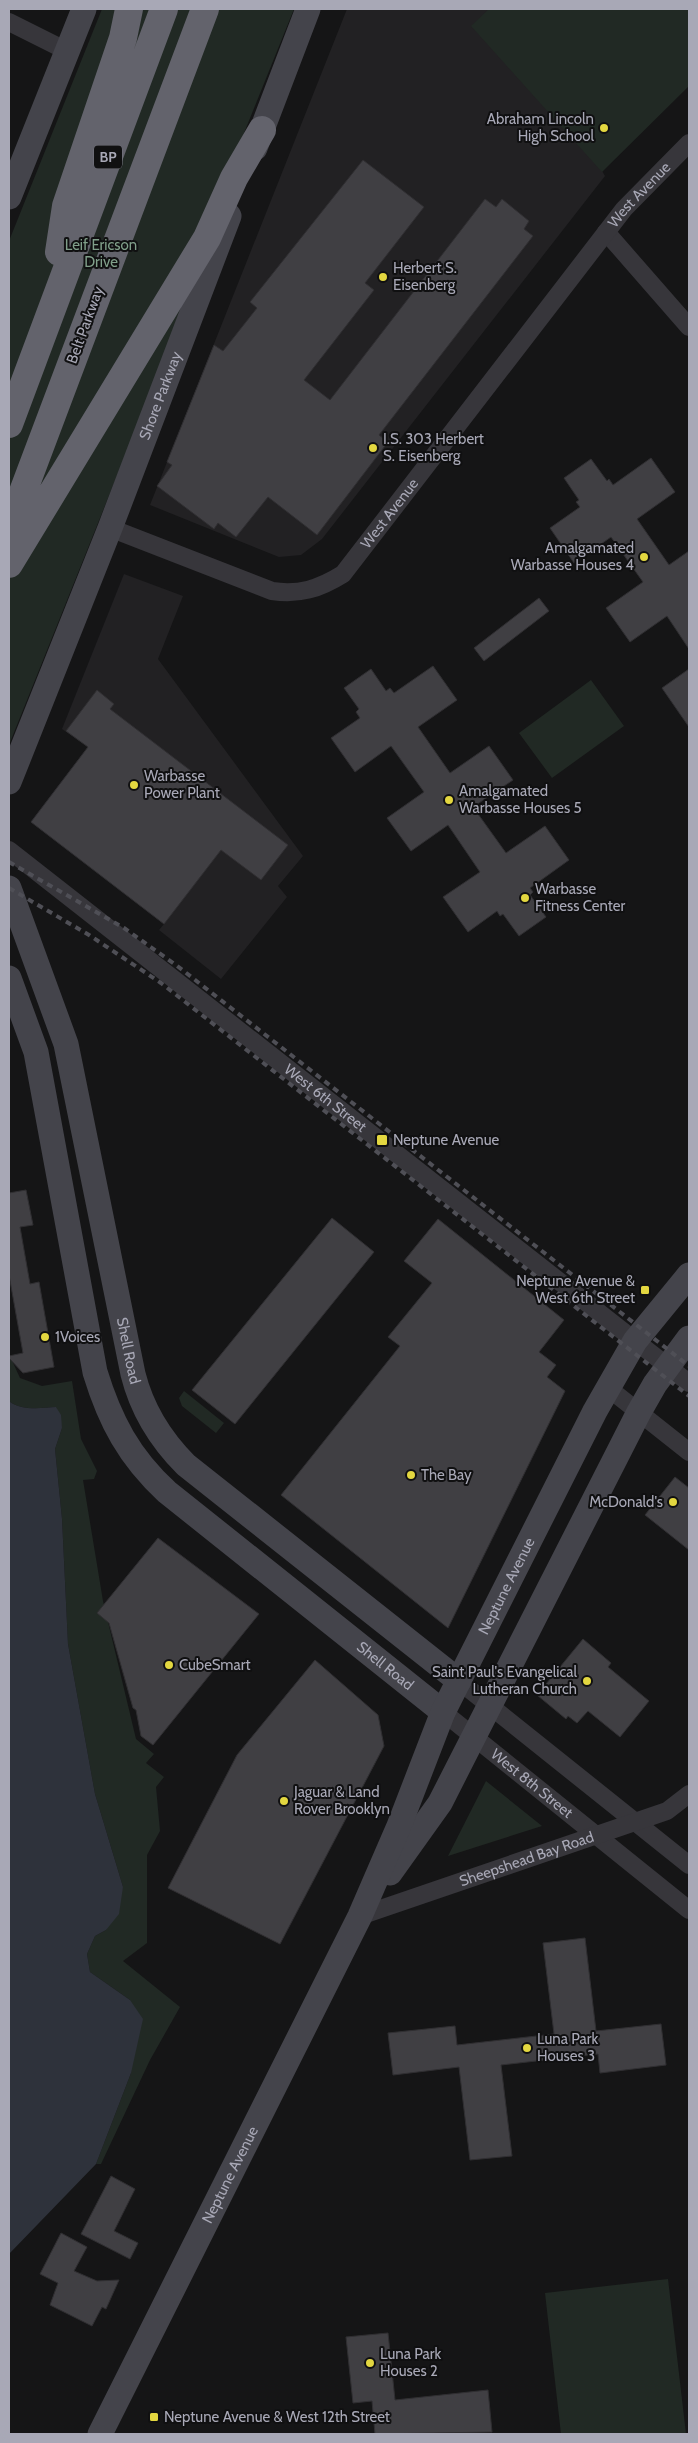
<svg xmlns="http://www.w3.org/2000/svg" width="698" height="2443" font-family="Cabin,sans-serif">
	<style>
		.built { fill: #222123 }
		.green { fill: #212924 }
		.water { fill: #2e323b }
		.building { fill: #403f43; stroke: #302f32 }
		.lines { fill: none; stroke-linecap: round; stroke-linejoin: round }
		.street { stroke: #37363b; stroke-width: 18 }
		.secondary { stroke: #44444b; stroke-width: 25 }
		.highway { stroke: #63636c; stroke-width: 28 }
		.rail { stroke: #4f4f56; stroke-width: 4; stroke-dasharray: 6 5; stroke-linecap: butt }
		.poi-dot { fill: #e3d740; stroke: #101011; stroke-width: 2 }
		.labels { text-anchor: middle; stroke-width: 4; stroke-linejoin: round; paint-order: stroke }
		.shield { fill: #101011; stroke: #7a7a84; stroke-width: 1 }
		.shield-label { font-size: 14px; font-weight: bold; fill: #a8a8b6 }
		.poi-label { font-size: 15px; fill: #a8a8b6; stroke: #101011; text-anchor: start }
		.street-label { font-size: 15px; fill: #a8a8b6; stroke: #101011 }
		.park-label { font-size: 15px; fill: #809f8a; stroke: #101011 }
	</style>
	<rect width="100%" height="100%" fill="#151516"/>
	<!-- built -->
	<path class="built" d="M347,9H689V85L602,171L605,176L322,539L301,555L279,557L150,505Z
		M124,574L183,596L158,659L303,856L278,886L287,897L221,979L159,930L164,924L31,822L88,747L62,729Z"/>
	<!-- green -->
	<path class="green" d="M102,9H294L209,220L173,319L189,296L9,745V241Z
		M489,9H689V86L602,172L471,26Z
		M591,680L624,726L552,778L519,733Z
		M9,1354L20,1378L42,1386L72,1381L81,1439L97,1471L94,1479L83,1480L103,1601L136,1739L154,1754L146,1763L164,1777L156,1787L160,1831L147,1855V1943L123,1961L180,2007L150,2060L101,2164H96L131,2073L130,2000L90,1972L87,1954L95,1936L106,1930L123,1887L95,1794L68,1644L62,1519L55,1449L62,1428L56,1407C42,1408 20,1411 9,1401Z
		M184,1391L224,1423L216,1433L182,1406L179,1398Z
		M486,1781L542,1826L448,1856Z
		M668,2279L686,2434H561L545,2293Z"/>
	<!-- water -->
	<path class="water" d="M9,1401C20,1411 42,1408 56,1407L61,1415L62,1428L55,1449L62,1519L68,1644L95,1794L123,1887L119,1914L106,1930L95,1936L87,1954L90,1972L130,2000L143,2019L131,2073L96,2164L9,2254Z"/>
	<!-- building -->
	<path class="building" d="M363,160L424,207L365,283L374,290L304,380L330,400L485,199L496,207L502,199L529,221L524,229L533,236L379,435L388,442L317,535L268,497L236,537L218,523L214,529L157,486L172,465L167,462L214,345L223,351L257,308L250,302Z
		M651,458L675,492L637,519L669,565L689,551V649L667,616L630,642L606,608L643,582L611,537L574,563L550,528L580,507L576,502L579,500L564,478L591,459L607,481L609,479L613,485Z
		M539,598L549,611L484,661L474,648Z
		M433,666L457,700L418,727L450,773L489,746L513,780L473,807L506,853L545,826L569,860L530,888L533,892L530,895L546,917L519,936L503,914L500,916L497,911L468,932L443,897L480,872L448,825L411,851L387,818L424,792L391,746L355,772L331,738L360,718L356,712L359,709L344,688L371,669L386,691L390,688L394,693Z
		M689,669V727L662,688Z
		M97,690L114,704L110,709L288,845L261,880L221,850L164,924L31,822L88,747L66,731Z
		M26,1190L33,1225L20,1227L30,1284L39,1282L54,1367L23,1373L9,1358V1356L23,1353L9,1275V1193Z
		M332,1218L374,1252L235,1424L192,1390Z
		M438,1219L564,1320L539,1352L556,1365L547,1377L565,1391L448,1628L281,1495L400,1346L388,1337L432,1283L404,1261Z
		M675,1477L689,1488V1550L645,1515Z
		M158,1538L259,1614L153,1745L141,1736L136,1710L133,1708L109,1623L97,1613Z
		M583,1639L611,1663L608,1667L649,1701L620,1737L588,1711L577,1723L568,1716L566,1719L537,1695Z
		M315,1660L378,1715L384,1746L280,1944L168,1888L237,1755Z
		M585,1938L596,2031L661,2024L666,2065L600,2073L598,2054L501,2065L512,2156L470,2160L459,2067L393,2075L388,2033L455,2026L457,2045L554,2034L543,1943Z
		M111,2176L135,2189L114,2231L138,2243L130,2259L81,2234Z
		M61,2233L87,2247L74,2271L97,2281L119,2280L106,2309L102,2307L92,2326L50,2305L58,2283L40,2274Z
		M388,2333L395,2400L488,2390L492,2432L375,2434L372,2401L353,2403L346,2337Z"/>
	<g class="lines">
		<!-- street -->
		<g class="street">
			<path d="M9,22L67,51"/>
			<path d="M606,232L689,327"/>
			<path id="s1" d="M110,528L272,591C299,595 319,589 343,574L624,209L689,143"/>
			<path id="s2" d="M9,850L689,1383"/>
			<path d="M607,1387L689,1452"/>
			<path d="M459,1681L689,1865"/>
			<path id="s3" d="M443,1712L689,1910"/>
			<path id="s4" d="M360,1916L667,1811L689,1794"/>
		</g>
		<!-- secondary -->
		<g class="secondary">
			<path d="M255,148L308,9"/>
			<path d="M9,197L84,9"/>
			<path id="s5" d="M9,782L110,528L229,216"/>
			<path id="s6" d="M9,888L66,1044L133,1374C142,1410 160,1439 186,1465L459,1681"/>
			<path id="s7" d="M9,978L36,1052L95,1372C110,1421 129,1457 167,1492L443,1712"/>
			<path d="M390,1873L440,1803L639,1412L655,1384L689,1338"/>
			<path id="s8" d="M100,2434L360,1916L399,1826L443,1712L595,1411L635,1341L689,1275"/>
		</g>
		<!-- highway -->
		<path class="highway" d="M59,252L66,206L123,38L129,9
			M9,424L164,9
			M9,529L205,9
			M9,564L207,238L234,178L262,130"/>
		<!-- rail -->
		<path class="rail" d="M9,862L124,928L176,965L689,1366
			M9,888L89,935L161,983L689,1396"/>
	</g>
	<!-- markers -->
	<g class="poi-dot">
		<circle cx="604" cy="128" r="5"/>
		<circle cx="383" cy="277" r="5"/>
		<circle cx="373" cy="448" r="5"/>
		<circle cx="644" cy="557" r="5"/>
		<circle cx="134" cy="785" r="5"/>
		<circle cx="449" cy="800" r="5"/>
		<circle cx="525" cy="898" r="5"/>
		<rect x="376" y="1134" width="12" height="12" rx="2.5"/>
		<rect x="640" y="1285" width="10" height="10" rx="2.5"/>
		<circle cx="45" cy="1337" r="5"/>
		<circle cx="411" cy="1475" r="5"/>
		<circle cx="673" cy="1502" r="5"/>
		<circle cx="169" cy="1665" r="5"/>
		<circle cx="587" cy="1681" r="5"/>
		<circle cx="284" cy="1801" r="5"/>
		<circle cx="527" cy="2048" r="5"/>
		<circle cx="370" cy="2363" r="5"/>
		<rect x="149" y="2412" width="10" height="10" rx="2.5"/>
	</g>
	<g class="labels">
		<!-- shield labels -->
		<rect class="shield" x="94" y="145.5" width="28" height="23" rx="4"/>
		<g class="shield-label">
			<text x="108" y="162">BP</text>
		</g>
		<!-- poi labels -->
		<g class="poi-label">
			<text x="594" y="124" text-anchor="end">Abraham Lincoln<tspan x="594" dy="17">High School</tspan></text>
			<text x="393" y="273">Herbert S.<tspan x="393" dy="17">Eisenberg</tspan></text>
			<text x="383" y="444">I.S. 303 Herbert<tspan x="383" dy="17">S. Eisenberg</tspan></text>
			<text x="634" y="553" text-anchor="end">Amalgamated<tspan x="634" dy="17">Warbasse Houses 4</tspan></text>
			<text x="144" y="781">Warbasse<tspan x="144" dy="17">Power Plant</tspan></text>
			<text x="459" y="796">Amalgamated<tspan x="459" dy="17">Warbasse Houses 5</tspan></text>
			<text x="535" y="894">Warbasse<tspan x="535" dy="17">Fitness Center</tspan></text>
			<text x="393" y="1145">Neptune Avenue</text>
			<text x="635" y="1286" text-anchor="end">Neptune Avenue &amp;<tspan x="635" dy="17">West 6th Street</tspan></text>
			<text x="55" y="1342">1Voices</text>
			<text x="421" y="1480">The Bay</text>
			<text x="663" y="1507" text-anchor="end">McDonald's</text>
			<text x="179" y="1670">CubeSmart</text>
			<text x="577" y="1677" text-anchor="end">Saint Paul's Evangelical<tspan x="577" dy="17">Lutheran Church</tspan></text>
			<text x="294" y="1797">Jaguar &amp; Land<tspan x="294" dy="17">Rover Brooklyn</tspan></text>
			<text x="537" y="2044">Luna Park<tspan x="537" dy="17">Houses 3</tspan></text>
			<text x="380" y="2359">Luna Park<tspan x="380" dy="17">Houses 2</tspan></text>
			<text x="164" y="2422">Neptune Avenue &amp; West 12th Street</text>
		</g>
		<!-- street labels -->
		<g class="street-label">
			<text dy="5" stroke="none"><textPath href="#s1" startOffset="730">West Avenue</textPath></text>
			<text transform="translate(85 325) rotate(-70)" y="5">Belt Parkway</text>
			<text dy="5" stroke="none"><textPath href="#s5" startOffset="415">Shore Parkway</textPath></text>
			<text dy="5" stroke="none"><textPath href="#s1" startOffset="325">West Avenue</textPath></text>
			<text dy="5" stroke="none"><textPath href="#s2" startOffset="402">West 6th Street</textPath></text>
			<text dy="5" stroke="none"><textPath href="#s6" startOffset="479">Shell Road</textPath></text>
			<text dy="5" stroke="none"><textPath href="#s8" startOffset="941">Neptune Avenue</textPath></text>
			<text dy="5" stroke="none"><textPath href="#s7" startOffset="825">Shell Road</textPath></text>
			<text dy="5" stroke="none"><textPath href="#s3" startOffset="114">West 8th Street</textPath></text>
			<text dy="5" stroke="none"><textPath href="#s4" startOffset="176">Sheepshead Bay Road</textPath></text>
			<text dy="5" stroke="none"><textPath href="#s8" startOffset="290">Neptune Avenue</textPath></text>
		</g>
		<!-- park labels -->
		<g class="park-label">
			<text x="101" y="250">Leif Ericson<tspan x="101" dy="17">Drive</tspan></text>
		</g>
	</g>
	<!-- border -->
	<rect width="698" height="2443" fill="none" stroke="#a8a8b6" stroke-width="20"/>
</svg>
